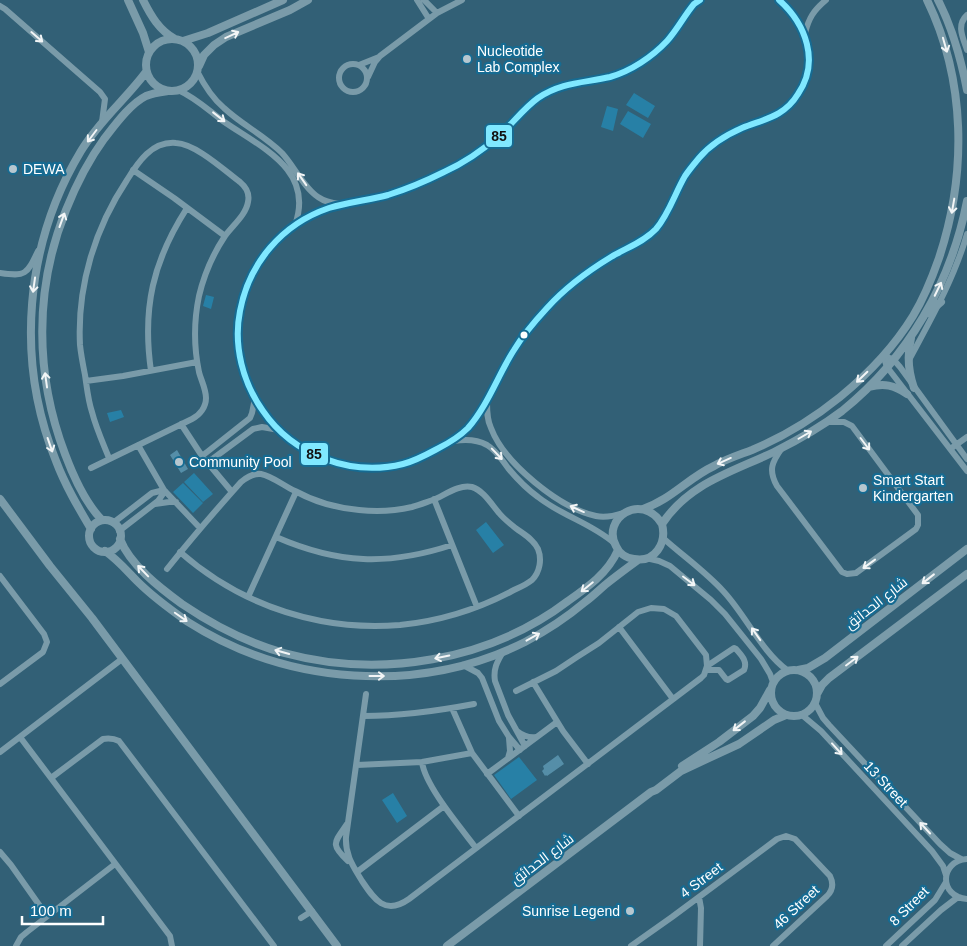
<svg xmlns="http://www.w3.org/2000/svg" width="967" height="946" font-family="Helvetica,Cairo,sans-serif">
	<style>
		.green { fill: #2780a6 }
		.water { fill: #558ea8 }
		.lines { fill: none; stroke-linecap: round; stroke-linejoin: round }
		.minor { stroke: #7a9ba9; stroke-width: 6 }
		.tertiary { stroke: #7a9ba9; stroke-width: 8 }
		.bus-1-casing { stroke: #166b92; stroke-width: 10 }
		.bus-1 { stroke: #80e8ff; stroke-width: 6 }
		.oneway { stroke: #f2f5f6 }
		.poi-dot { fill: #b7c7cf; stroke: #166b92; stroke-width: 2 }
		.bus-dot { fill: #fff; stroke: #166b92; stroke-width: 2 }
		.labels { text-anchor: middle; stroke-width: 4.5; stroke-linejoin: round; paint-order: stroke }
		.poi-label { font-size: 14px; fill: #fff; stroke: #166b92; text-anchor: start }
		.street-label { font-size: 14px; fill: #fff; stroke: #166b92 }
		.line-badge { stroke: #166b92; stroke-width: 2 }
		.pale-badge-label { font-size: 14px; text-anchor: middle; font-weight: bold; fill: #111 }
	</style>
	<rect width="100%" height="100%" fill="#326076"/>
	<!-- green -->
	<path class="green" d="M634,93L655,106L648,118L626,105Z
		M607,106L618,109L613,131L601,127Z
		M628,111L651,124L643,138L620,124Z
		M206,295L214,297L211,309L203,306Z
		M121,410L124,417L110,422L107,413Z
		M194,473L213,494L203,502L184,482Z
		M183,483L203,503L193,513L173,492Z
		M486,522L504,545L493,553L476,530Z
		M519,757L537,780L511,799L494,775Z
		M393,793L407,816L397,823L382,800Z"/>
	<!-- water -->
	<path class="water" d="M177,450L188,469L181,473L170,455Z
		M558,755L564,764L547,776L546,775L545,776L542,771L544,769L543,766Z"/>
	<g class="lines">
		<!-- minor -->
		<path class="minor" d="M417,0L429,19
			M424,0L437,13
			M700,0L694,4C684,16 677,30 667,41C652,57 631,71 610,77C584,83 562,82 538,98C524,108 513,123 500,135C484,149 464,163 444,172C426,181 407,189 388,195C369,200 349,202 329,208C282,224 249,263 240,311C233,346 243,383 263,411C293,455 351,477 403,464C415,461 426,455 437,449C449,443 459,437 468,428C488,405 498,375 514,350C523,335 535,321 547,308C565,288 588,271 611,257C626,248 644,242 656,229C669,214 675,193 685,176C689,170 694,164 699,158C710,145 726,135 742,128C764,119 784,117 798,94C820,62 806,24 779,0
			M0,6L5,9L100,92L105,99L102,122
			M967,15C956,25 963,38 967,50
			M805,33C809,18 813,11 826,0
			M339 78a14 14 0 1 1 28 0a14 14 0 1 1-28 0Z
			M359,65L379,57
			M197,71C204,85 212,98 224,108C242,125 264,135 282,153C294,166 304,188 318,197C325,202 332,203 340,204
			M368,77L375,62L380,56L437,13L462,0
			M178,90C196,98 208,110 223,121C260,147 315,169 295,225
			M133,170L174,198L225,236
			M0,273C26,277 27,274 38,251
			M887,352L885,361L887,367L967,471
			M889,358L893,359L900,367L967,459
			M909,360C931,319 954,279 967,234
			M151,371C142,308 153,261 187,208
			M86,381L123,376L197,362
			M487,402C487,411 487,420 491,428C504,463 559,508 596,516C605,518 614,516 623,513
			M181,424L202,456L232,492
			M454,441C466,439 476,439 487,445C497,451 501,459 508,468C517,479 527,489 538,497C562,516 591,523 614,543
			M138,445L164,490L200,528
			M953,447L967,437
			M782,448C772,462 768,470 777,486L842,572L847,574L856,573L916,529L918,525V515L852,426L844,422H826
			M202,456L250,418L252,413L255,398
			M207,463L253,429L262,427L279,430
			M91,468L192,419C200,415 206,407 206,398C206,389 201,380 199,372C194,348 194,320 199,296C204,275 213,254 225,236C232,226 246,215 248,202C250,193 246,187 240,182C224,170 196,144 176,143C152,141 138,162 127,180C95,228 77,286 80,345C81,355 83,365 85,375C87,388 88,400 92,412C96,428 103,443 109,458
			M434,499L477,607
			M155,504L169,502H176
			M113,523L152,493L164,490
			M119,531L158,501L165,491
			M276,537C338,564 388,566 452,545
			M663,538C683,556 706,572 724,592C746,616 762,652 787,670
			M646,558L659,561L670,566L711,600L725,614L761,659L770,674L773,682
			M167,569C191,539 215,511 241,482C247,477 253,473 261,474C272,476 284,486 295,491C315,502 336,508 359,510C377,512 395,511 412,507C419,505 427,502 433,500C445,495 459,484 472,487C483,490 492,505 499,513C503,518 508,522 513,526C521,533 533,538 538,549C542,559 540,572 532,580C526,585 518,588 512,591C478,609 439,621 400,625C374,627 347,626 321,621C269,611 220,587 180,552
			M0,576L44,634L47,642L43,652L0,684
			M248,597L296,492
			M619,627L673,699
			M503,652C497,662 493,669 495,681L508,715L525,746
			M463,665L478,673L482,678L499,721L509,737L520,750
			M706,670H719L726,679L728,680L744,670C748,661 741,655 736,649L734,648L707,666
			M533,682L563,731L588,764
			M366,694L346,837C345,855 353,866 362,881C374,899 385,916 409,899L701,678L704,675L707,666L706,655L703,651L676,616L664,609L651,608L638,612L599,643L577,657L556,671L516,691
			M815,703L823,718L829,725L940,844L950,853L961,859
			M452,708L472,753L519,816
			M802,715L821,731L932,851L943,866L946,875
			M364,716C401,716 437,711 474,704
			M517,731C523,736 528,738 536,737
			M20,737L170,936L172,946
			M0,752L122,659
			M508,758L510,751L509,738
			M422,762C425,786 461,828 476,848
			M357,765L422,762L472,753
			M487,774L557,722
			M51,778L103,739C109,738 113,738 119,741L274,946
			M347,824C334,843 330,844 348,861
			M0,852L11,865L47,916
			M967,859C939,861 939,897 967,899
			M357,872L444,806
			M699,897L701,908L700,946
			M301,918L312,911
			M16,946L21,937L27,932L115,864
			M631,946L672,917L777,839L786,836L795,839L830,876C834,884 833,890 827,896L773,946
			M886,946L935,900L946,882
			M902,946L941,910L958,897"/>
		<!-- tertiary -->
		<path class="tertiary" d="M128,0L143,33L149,52
			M143,0C151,16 159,30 175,39
			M938,0C953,29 961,59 967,90
			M146 65a26 26 0 1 1 52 0a26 26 0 1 1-52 0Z
			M183,41L208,33L283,0
			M199,66L204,55L214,45L226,37L290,10L308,0
			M928,313L941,302
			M911,338C907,355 908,371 914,388
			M869,387C884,383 894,385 907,394
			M0,499L50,566L92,618L337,946
			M643,509C672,499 688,478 714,466C726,459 739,455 752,450C783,437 814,418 840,397C868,374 894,347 913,316C924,298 932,278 939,258C967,174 966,80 927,0
			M102,520C85,503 74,478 65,454C35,375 34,289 66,210C76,185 88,161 104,139C115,125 130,104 146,96C153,93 161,92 168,91
			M89 536a16 16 0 1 1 32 0a16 16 0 1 1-32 0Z
			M662,524C641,491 601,519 616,546C619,553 626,558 634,559C655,563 667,543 662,524C689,483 732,472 774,452C798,440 821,427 842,411C908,358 951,283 967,201
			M91,529C78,507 65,485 56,461C15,360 25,244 81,151C99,121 126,99 146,72
			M120,539C130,565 160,588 182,604C213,625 248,643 284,653C380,679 489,661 568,601C588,587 608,573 618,550
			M105,551C118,560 127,571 138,582C153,597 171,610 188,622C287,685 419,695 525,642C546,631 566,618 585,602C592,597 598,591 605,585C616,576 627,568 638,560
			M771 693a23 23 0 1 1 46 0a23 23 0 1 1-46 0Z
			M798,670L808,668L825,658L967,549
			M817,694L822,685L829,678L967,574
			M682,766L719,742L753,716L760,708L770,690
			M447,946L651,792L656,790L681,771L739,744L774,720L786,715"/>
		<!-- bus-1 casing -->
		<g class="bus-1-casing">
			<path id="bus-1" d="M700,0L694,4C684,16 677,30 667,41C652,57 631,71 610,77C584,83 562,82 538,98C524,108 513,123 500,135C484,149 464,163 444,172C426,181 407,189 388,195C369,200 349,202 329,208C282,224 249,263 240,311C233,346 243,383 263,411C293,455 351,477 403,464C415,461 426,455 437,449C449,443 459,437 468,428C488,405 498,375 514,350C523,335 535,321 547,308C565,288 588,271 611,257C626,248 644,242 656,229C669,214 675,193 685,176C689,170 694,164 699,158C710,145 726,135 742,128C764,119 784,117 798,94C820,62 806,24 779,0"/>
		</g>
		<!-- bus-1 -->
		<use href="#bus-1" class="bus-1"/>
	</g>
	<!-- one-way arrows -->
	<defs><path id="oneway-shaft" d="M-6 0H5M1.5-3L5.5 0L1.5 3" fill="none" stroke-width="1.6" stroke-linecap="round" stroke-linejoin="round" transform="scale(1.25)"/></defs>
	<g class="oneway">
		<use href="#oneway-shaft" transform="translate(232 35) rotate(-25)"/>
		<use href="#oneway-shaft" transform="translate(37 37) rotate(41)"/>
		<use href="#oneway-shaft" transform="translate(945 45) rotate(74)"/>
		<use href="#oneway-shaft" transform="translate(219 117) rotate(38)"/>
		<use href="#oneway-shaft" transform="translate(92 136) rotate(127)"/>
		<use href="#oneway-shaft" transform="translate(302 179) rotate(-125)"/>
		<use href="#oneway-shaft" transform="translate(953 206) rotate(100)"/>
		<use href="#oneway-shaft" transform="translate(62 220) rotate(-70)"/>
		<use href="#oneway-shaft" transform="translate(34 285) rotate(98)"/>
		<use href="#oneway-shaft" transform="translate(938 289) rotate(-64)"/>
		<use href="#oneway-shaft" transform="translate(862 377) rotate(136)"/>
		<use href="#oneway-shaft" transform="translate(46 380) rotate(-98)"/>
		<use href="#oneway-shaft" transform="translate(805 435) rotate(-30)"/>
		<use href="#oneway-shaft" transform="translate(865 444) rotate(53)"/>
		<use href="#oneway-shaft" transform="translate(50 445) rotate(71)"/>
		<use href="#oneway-shaft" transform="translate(497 454) rotate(46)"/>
		<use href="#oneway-shaft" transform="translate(724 461) rotate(156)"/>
		<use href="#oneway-shaft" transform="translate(577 509) rotate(-156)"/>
		<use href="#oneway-shaft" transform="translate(869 564) rotate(144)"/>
		<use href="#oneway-shaft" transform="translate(143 571) rotate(-134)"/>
		<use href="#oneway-shaft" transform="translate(928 579) rotate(142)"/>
		<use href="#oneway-shaft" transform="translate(689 581) rotate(37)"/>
		<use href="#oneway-shaft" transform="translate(587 587) rotate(141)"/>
		<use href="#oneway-shaft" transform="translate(181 617) rotate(35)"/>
		<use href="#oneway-shaft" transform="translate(756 634) rotate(-125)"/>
		<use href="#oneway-shaft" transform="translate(533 637) rotate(-29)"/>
		<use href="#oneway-shaft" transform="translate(282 652) rotate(-164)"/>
		<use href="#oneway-shaft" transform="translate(442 657) rotate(168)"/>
		<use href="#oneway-shaft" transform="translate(852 661) rotate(-37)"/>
		<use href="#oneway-shaft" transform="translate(377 676)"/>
		<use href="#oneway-shaft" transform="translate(739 726) rotate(142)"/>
		<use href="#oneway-shaft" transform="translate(837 749) rotate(48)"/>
		<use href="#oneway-shaft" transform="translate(925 828) rotate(-133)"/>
	</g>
	<!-- markers -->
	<g class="poi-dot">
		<circle cx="467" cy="59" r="5"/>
		<circle cx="13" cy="169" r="5"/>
		<circle cx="179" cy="462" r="5"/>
		<circle cx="863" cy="488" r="5"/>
		<circle cx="630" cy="911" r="5"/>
	</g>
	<circle class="bus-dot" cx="524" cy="335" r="4.5"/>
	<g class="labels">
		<!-- poi labels -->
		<g class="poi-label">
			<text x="477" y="56">Nucleotide<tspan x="477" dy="16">Lab Complex</tspan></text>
			<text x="23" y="174">DEWA</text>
			<text x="189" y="467">Community Pool</text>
			<text x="873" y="485">Smart Start<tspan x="873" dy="16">Kindergarten</tspan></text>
			<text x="620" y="916" text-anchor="end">Sunrise Legend</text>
		</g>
		<!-- street labels -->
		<g class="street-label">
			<text transform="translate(876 603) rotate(-38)" y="5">شارع الحدائق</text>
			<text transform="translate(886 784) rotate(47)" y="5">13 Street</text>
			<text transform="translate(542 859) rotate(-37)" y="5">شارع الحدائق</text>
			<text transform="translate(701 880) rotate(-37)" y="5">4 Street</text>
			<text transform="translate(909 906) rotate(-45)" y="5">8 Street</text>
			<text transform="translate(796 907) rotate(-43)" y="5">46 Street</text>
		</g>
	</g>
	<g class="line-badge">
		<rect x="485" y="124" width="28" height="24" rx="5" fill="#80e8ff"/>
		<rect x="300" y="442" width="29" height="24" rx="5" fill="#80e8ff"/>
	</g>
	<g class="pale-badge-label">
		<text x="499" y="141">85</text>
		<text x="314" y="459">85</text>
	</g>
	<!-- scale -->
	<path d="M22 916v8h81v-8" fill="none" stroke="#ffffff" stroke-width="2.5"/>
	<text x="30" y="916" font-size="15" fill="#ffffff" stroke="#166b92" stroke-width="4" paint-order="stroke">100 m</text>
</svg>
